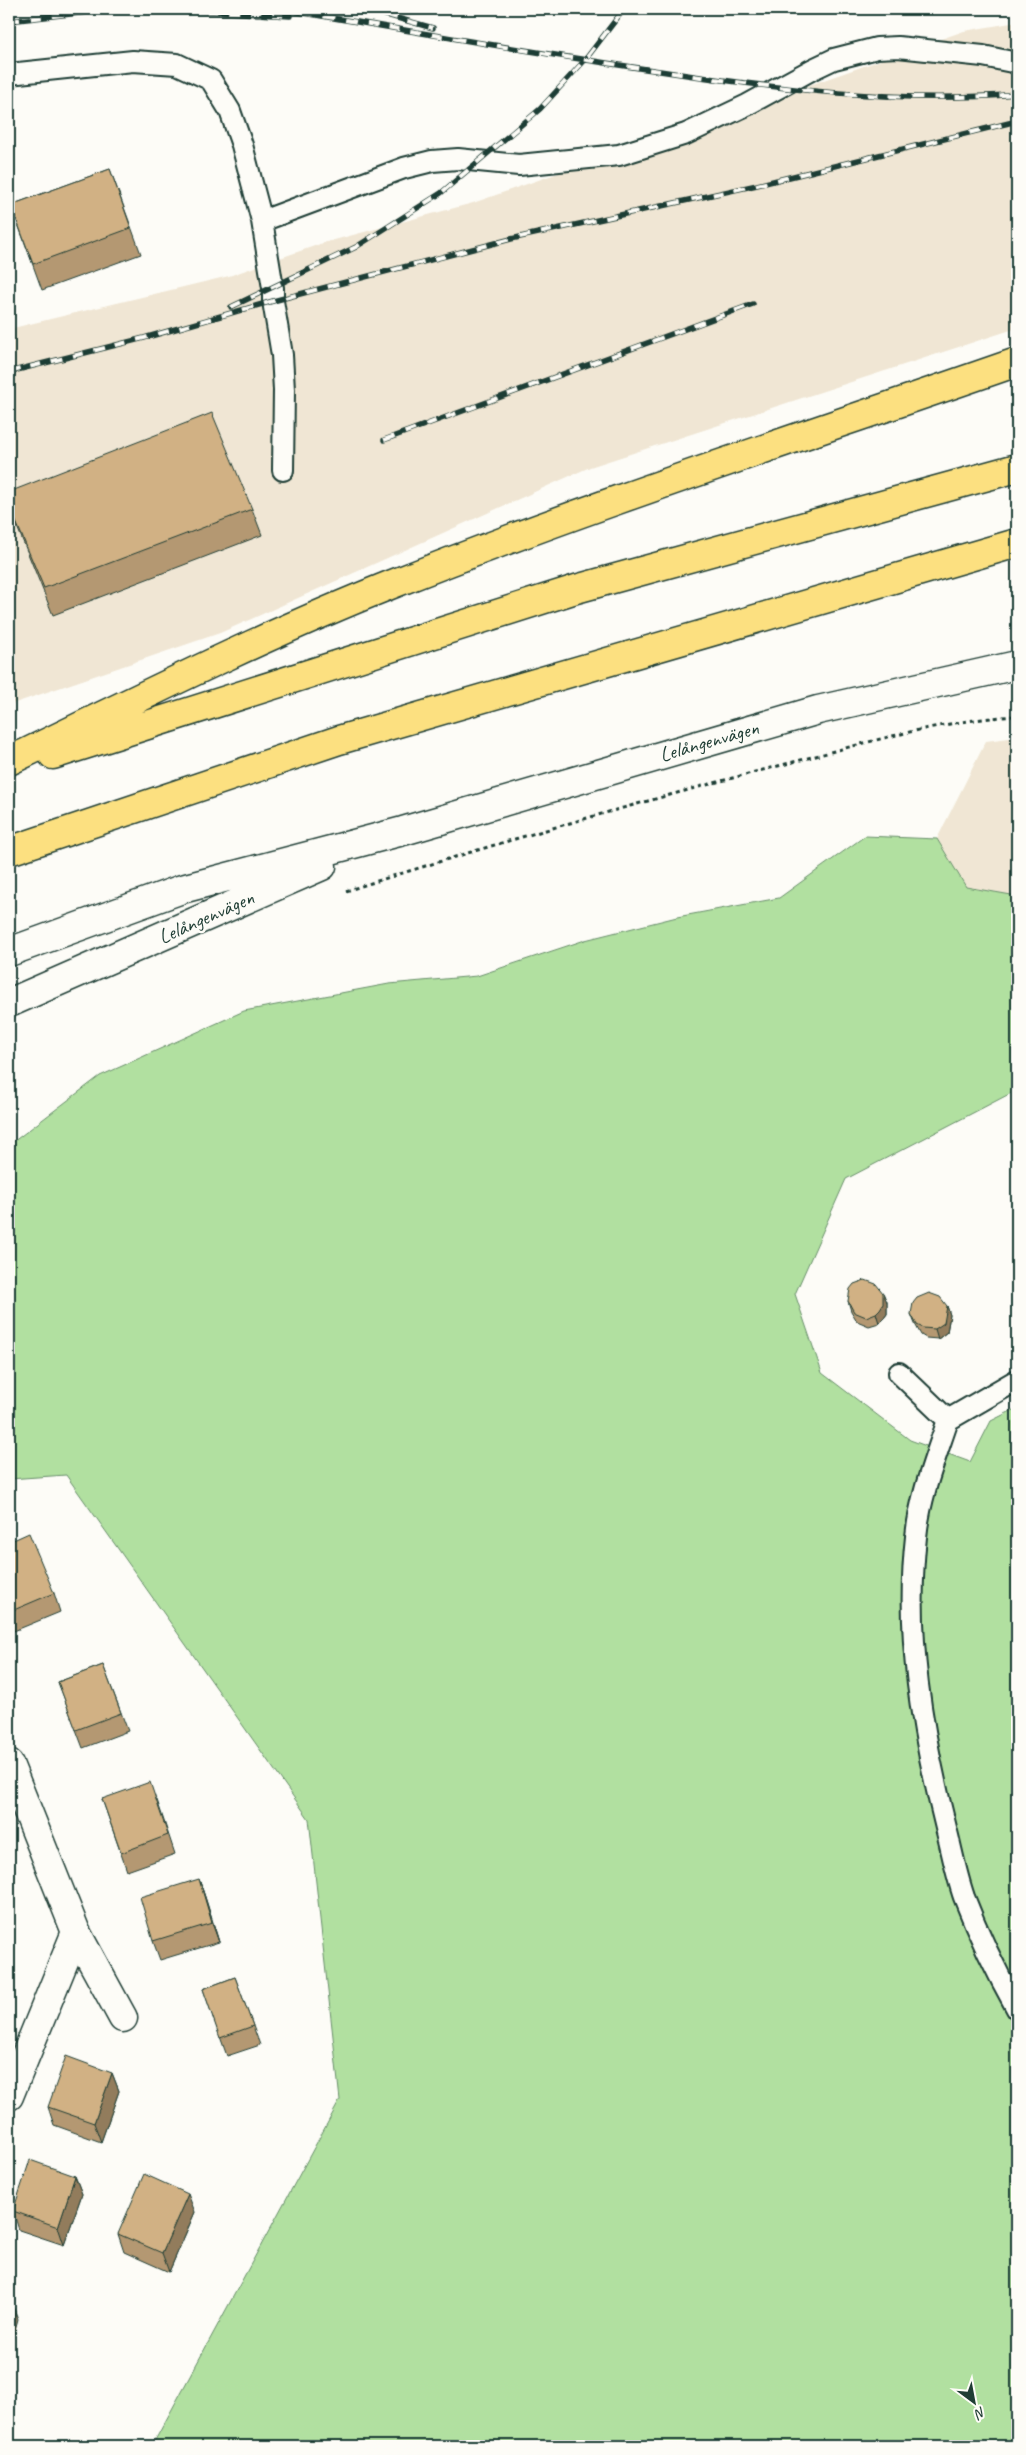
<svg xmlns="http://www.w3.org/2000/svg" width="1026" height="2455" font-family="Caveat,sans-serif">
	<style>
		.built { fill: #f0e6d4 }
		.green { fill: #b1e0a0; stroke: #688e6a }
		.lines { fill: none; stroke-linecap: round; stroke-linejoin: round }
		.service-casing { stroke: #1f3d34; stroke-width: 24 }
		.minor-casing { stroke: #1f3d34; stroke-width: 31 }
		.tertiary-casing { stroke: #1f3d34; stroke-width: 31 }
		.motorway-casing { stroke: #1f3d34; stroke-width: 31 }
		.path { stroke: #1f3d34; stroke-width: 3; stroke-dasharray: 4 4; stroke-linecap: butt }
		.service { stroke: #fdfcf7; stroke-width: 20 }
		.minor { stroke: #fdfcf7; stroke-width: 28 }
		.tertiary { stroke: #fdfcf7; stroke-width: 28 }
		.motorway { stroke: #fce080; stroke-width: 28 }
		.rail-casing { stroke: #1f3d34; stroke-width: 5.5 }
		.rail { stroke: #fdfcf7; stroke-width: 4; stroke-dasharray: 11; stroke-linecap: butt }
		.wall { fill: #b49872; stroke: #1f3d34 }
		.shaded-wall { fill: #927c5c; stroke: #1f3d34 }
		.building { fill: #d1b184; stroke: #1f3d34 }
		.labels { text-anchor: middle; stroke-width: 5; stroke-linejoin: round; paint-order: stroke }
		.street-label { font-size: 21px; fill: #1f3d34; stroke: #fdfcf7 }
	</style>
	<rect width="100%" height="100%" fill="#fdfcf7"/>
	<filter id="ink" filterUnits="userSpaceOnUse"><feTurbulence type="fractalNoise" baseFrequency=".02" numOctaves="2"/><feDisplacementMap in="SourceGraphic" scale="10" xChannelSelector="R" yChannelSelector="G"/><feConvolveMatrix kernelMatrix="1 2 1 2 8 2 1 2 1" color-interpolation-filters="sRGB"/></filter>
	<g filter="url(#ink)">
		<!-- built -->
		<path class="built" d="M1017,22V328L590,467L220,633L9,705V329L229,276L323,243L473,203L964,31Z
			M1017,737V896L966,887L937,839L986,741Z"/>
		<!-- green -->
		<path class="green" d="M865,836L937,839L966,887L1017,896V1090L846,1179L795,1294L822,1373L910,1440L970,1462L991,1421L1017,1408V2446H152L340,2100L309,1819L66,1475L9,1479V1145L100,1076L244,1011L389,984L477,976L585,940L677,917L779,898Z"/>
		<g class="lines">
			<!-- service casing -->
			<g class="service-casing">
				<path id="service" d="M9,74L133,61L177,64L211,80L230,111L242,145L262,221L273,288V301L282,355L284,390L283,470
					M262,221L404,168L432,161L458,159L519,165L619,155L686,134L747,105L813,69L834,59L877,48L898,47L983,56L1017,63
					M899,1373L948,1420C935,1459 920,1496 916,1537C905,1635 922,1733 946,1828C952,1851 956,1874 964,1897C979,1936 997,1973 1017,2009
					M948,1420L1017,1380"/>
			</g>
			<!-- minor casing -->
			<g class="minor-casing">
				<path id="minor" d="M9,1764L76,1932L123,2018
					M9,2096L76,1932"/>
			</g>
			<!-- tertiary casing -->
			<g class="tertiary-casing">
				<path id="tertiary" d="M9,952L182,889L403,831L818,710L1017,665
					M9,1003L322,866"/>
			</g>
			<!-- motorway casing -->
			<g class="motorway-casing">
				<path id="motorway" d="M53,755L576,589L1017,468
					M9,761C135,700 260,637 390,585C596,503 808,435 1017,362
					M9,851L339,740L1017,543"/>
			</g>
			<!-- path -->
			<path class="path" d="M346,891C489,845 633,804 778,766C855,746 938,720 1017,716
				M1017,1236V1238"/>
			<!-- service -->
			<use href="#service" class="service"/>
			<!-- minor -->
			<use href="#minor" class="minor"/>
			<!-- tertiary -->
			<use href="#tertiary" class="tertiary"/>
			<!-- motorway -->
			<use href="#motorway" class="motorway"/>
			<!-- rail casing -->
			<g class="rail-casing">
				<path id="rail" d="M280,9C407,30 533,53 660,71C778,89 898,104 1017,94
					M365,9L433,28
					M9,21L106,10L178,9L290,16
					M231,307L356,247L441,193L540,109L585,60L624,9
					M9,372L144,338L273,301L511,239L757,185L1017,121
					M384,440L753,304"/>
			</g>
			<!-- rail -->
			<use href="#rail" class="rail"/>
		</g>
		<!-- wall -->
		<path class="wall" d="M110,169L141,254L42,290L11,205Z
			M9,492L252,509L262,535L53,615L9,507Z
			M883,1293L887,1302V1314L884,1318L879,1323L869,1326L857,1321L851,1311L848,1301Z
			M947,1306L950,1315L947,1332L938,1339L926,1338L921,1335L915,1324L911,1314Z
			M9,1542L54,1593L60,1612L9,1633Z
			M103,1665L128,1731L83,1748L58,1682Z
			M102,1799L157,1800L175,1854L127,1871Z
			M199,1879L205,1897L219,1942L160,1960L153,1941Z
			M235,1977L260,2045L227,2056L203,1989Z
			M112,2073L119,2091L101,2142L54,2125L48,2107Z
			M75,2176L82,2194L64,2245L19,2230L13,2211Z
			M195,2212L169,2272L124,2252L118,2234Z"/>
		<!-- shaded-wall -->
		<path class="shaded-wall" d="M883,1293L887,1302V1314L884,1318L879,1323L876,1313Z
			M947,1306L950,1315L947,1332L938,1339L935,1329Z
			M199,1879L205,1897L219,1942L212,1923Z
			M112,2073L119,2091L101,2142L94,2123Z
			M75,2176L82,2194L64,2245L58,2227Z
			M188,2194L195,2212L169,2272L162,2253Z
			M11,2301L18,2319L9,2352V2309Z"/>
		<!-- building -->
		<path class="building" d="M110,169L131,228L33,264L11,205Z
			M212,413L252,509L44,588L9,505V492Z
			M865,1280L876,1284L883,1293V1304L880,1309L876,1313L866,1317L854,1312L848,1301L850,1289L854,1284Z
			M929,1293L940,1297L947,1306L944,1323L935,1329L923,1328L917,1325L911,1314L913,1303L917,1298Z
			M29,1533L54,1593L9,1612V1542Z
			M103,1665L121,1713L76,1730L58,1682Z
			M150,1782L168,1835L121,1853L102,1799Z
			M199,1879L212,1923L153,1941L140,1897Z
			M235,1977L253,2026L220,2038L203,1989Z
			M66,2056L112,2073L94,2123L48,2107Z
			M30,2160L75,2176L58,2227L13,2211Z
			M144,2174L188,2194L162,2253L118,2234Z
			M9,2300L11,2301L9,2309Z"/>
	</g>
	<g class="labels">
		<!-- street labels -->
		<g class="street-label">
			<text transform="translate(709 741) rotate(-16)" y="7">Lelångenvägen</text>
			<text transform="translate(206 917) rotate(-24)" y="7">Lelångenvägen</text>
		</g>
	</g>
	<!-- margin -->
	<rect width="1026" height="2455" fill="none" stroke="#fdfcf7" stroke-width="30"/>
	<rect x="15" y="15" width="996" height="2425" fill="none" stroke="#1f3d34" stroke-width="2" filter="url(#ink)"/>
	<!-- north arrow -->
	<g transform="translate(974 2402) rotate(148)" stroke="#fdfcf7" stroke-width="4" paint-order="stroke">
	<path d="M0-4L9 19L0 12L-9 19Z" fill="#1f3d34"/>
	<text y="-8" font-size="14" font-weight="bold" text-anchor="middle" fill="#1f3d34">N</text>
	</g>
</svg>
